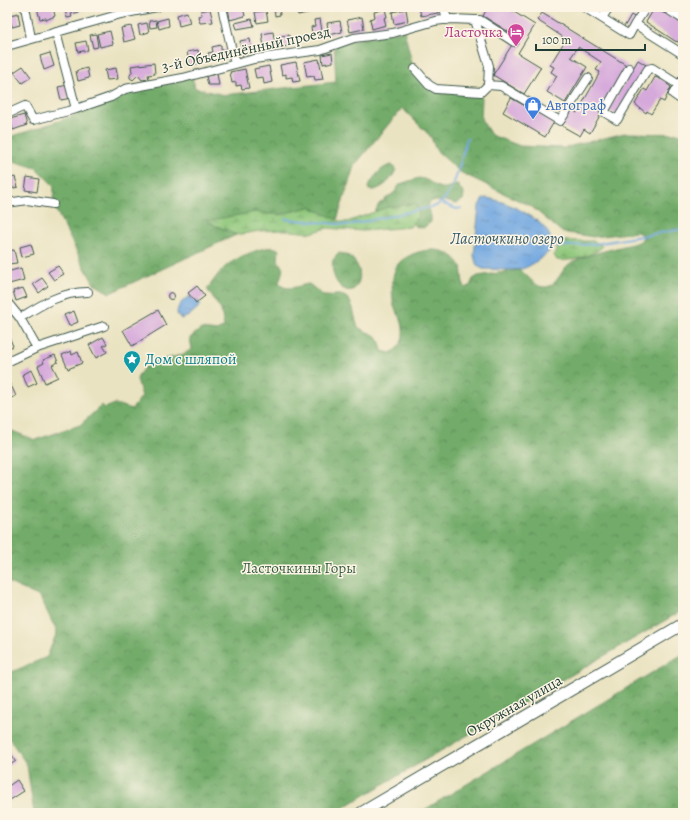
<svg xmlns="http://www.w3.org/2000/svg" width="690" height="820" font-family="Alegreya,serif">
	<style>
		.forest { fill: url(#forest-crowns); stroke: #497450 }
		.wetland { fill: url(#wetland-marsh); stroke: #578258 }
		.water { fill: url(#water-ripples); stroke: #4a738a }
		.lines { fill: none; stroke-linecap: round; stroke-linejoin: round }
		.stream { stroke: #74a9e1; stroke-width: 2 }
		.building { fill: #d6a9db }
		.minor-casing { stroke: #3d5649; stroke-width: 10 }
		.major-casing { stroke: #3d5649; stroke-width: 13 }
		.minor { stroke: #fff; stroke-width: 8 }
		.major { stroke: #fff; stroke-width: 11 }
		.labels { text-anchor: middle; stroke-width: 3; stroke-linejoin: round; paint-order: stroke }
		.hotel-label { font-size: 15px; fill: #b23c85; stroke: #fcf5e5; text-anchor: end }
		.street-label { font-size: 15px; fill: #1f3d34; stroke: #fcf5e5 }
		.shop-label { font-size: 15px; fill: #366cbe; stroke: #fcf5e5; text-anchor: start }
		.culture-label { font-size: 15px; fill: #0d838f; stroke: #fcf5e5; text-anchor: start }
		.park-label { font-size: 15px; fill: #3b6046; stroke: #fcf5e5 }
		.water-label { font-size: 16px; font-style: italic; fill: #395d68; stroke: #fcf5e5 }
	</style>
	<defs>
		<pattern id="forest-crowns" width="20" height="18" patternUnits="userSpaceOnUse"><rect width="20" height="18" fill="#73ac6b"/><path d="M2 6a3 3 0 1 1 6 0M12 15a3 3 0 1 1 6 0" fill="none" stroke="#5e8d59"/></pattern>
		<pattern id="wetland-marsh" width="20" height="14" patternUnits="userSpaceOnUse"><rect width="20" height="14" fill="#8fc77b"/><path d="M1 5h8M5 5V1M11 12h8M15 12V8" fill="none" stroke="#74a366"/></pattern>
		<pattern id="water-ripples" width="26" height="14" patternUnits="userSpaceOnUse"><rect width="26" height="14" fill="#74a9e1"/><path d="M2 4q2-2 4 0t4 0M15 11q2-2 4 0t4 0" fill="none" stroke="#5f8bb7"/></pattern>
	</defs>
	<rect width="100%" height="100%" fill="#fcf5e5"/>
	<filter id="ink" filterUnits="userSpaceOnUse"><feTurbulence type="fractalNoise" baseFrequency=".025" numOctaves="2"/><feDisplacementMap in="SourceGraphic" scale="8" xChannelSelector="R" yChannelSelector="G"/><feConvolveMatrix kernelMatrix="1 2 1 2 8 2 1 2 1" color-interpolation-filters="sRGB"/></filter>
	<filter id="wash" filterUnits="userSpaceOnUse"><feTurbulence type="fractalNoise" baseFrequency=".012" numOctaves="4" result="noise"/><feDisplacementMap in="SourceGraphic" scale="16" xChannelSelector="R" yChannelSelector="G"/><feGaussianBlur stdDeviation="0.9" result="paint"/><feColorMatrix in="noise" values="0 0 0 0 0 0 0 0 0 0 0 0 0 0 0 0 0 1.4 0 .05"/><feComposite in="paint" operator="in"/></filter>
	<g filter="url(#wash)">
		<rect width="100%" height="100%" fill="#eae3c1"/>
		<!-- forest -->
		<path class="forest" d="M404,30L413,67L433,90L479,91L482,98L481,119L491,135L520,146L563,148L625,133L683,134V610L334,813H34L27,765L7,735V674L47,657L57,632L40,597L7,582V429L35,440L80,425L102,405L105,408L115,404L132,409L142,396L137,379C139,375 141,371 144,368C156,357 178,360 192,349L190,338L201,329L217,331L224,327L221,310L207,289C213,282 218,273 225,267C233,259 271,241 279,250L278,260L283,269L279,283C286,293 299,285 309,284L324,296C330,297 335,294 340,295C355,297 353,317 358,327C372,337 378,330 382,351L390,353C404,347 406,331 400,317C398,313 395,310 394,306C392,296 391,280 395,270C398,261 405,258 413,254C431,247 450,248 461,266L463,284L466,288L470,286L473,279L478,276L518,270C528,273 533,287 544,287C556,288 560,272 568,265C580,255 623,247 639,242L643,238L641,234L637,232L593,237L562,232L532,207L460,172L436,150L431,137L402,108L354,166L337,220L310,207L278,215L255,212L208,222L236,235L110,293L94,284L84,266L53,204L54,186L36,168L7,159V138L77,115L76,109L125,89L192,75L195,88L224,95L336,82L334,44Z
			M392,165L396,169C392,180 381,191 369,190L368,187C374,177 380,167 392,165Z
			M419,178C430,179 432,186 441,188C447,189 452,185 457,184L464,194L463,200L456,204L446,201H431L427,207L431,216V222L423,228L415,226L412,223L374,214L379,204L395,192L400,184Z
			M339,253C357,254 367,278 353,290C338,294 330,272 333,260Z
			M683,654V813H419Z"/>
		<!-- wetland -->
		<path class="wetland" d="M416,204L419,215L410,227L363,231L327,228L311,233L282,230L259,231L236,235L207,221L255,212L278,215L310,207L342,222H347L388,207Z
			M564,241H593L600,244L602,247C593,256 569,262 557,260L554,255L559,245Z"/>
		<!-- water -->
		<path class="water" d="M485,198C503,199 557,223 551,247C550,252 545,255 541,258C535,262 529,267 522,269C510,271 495,269 483,269L477,266L474,256L479,206L482,200Z
			M190,296L196,303L199,301L201,305L189,316L181,319L177,314C177,305 183,300 190,296Z"/>
		<g class="lines">
			<!-- stream -->
			<path class="stream" d="M441,203L457,209L461,208
				M285,219L348,225L436,206C455,195 461,159 467,138
				M552,247L595,244L683,229"/>
		</g>
		<g id="blocks">
			<!-- building -->
			<path class="building" d="M53,7L55,16L46,20V18L40,19L37,8Z
				M67,7H78L79,12L71,14L72,17L67,18L65,10L67,9Z
				M228,7H243L245,16L230,20Z
				M274,7H279L280,15L275,16Z
				M296,7H315L316,11L298,15Z
				M419,7H437L438,13L421,16Z
				M488,7H506L535,25L518,53L541,67L524,94L493,75L517,37L483,16Z
				M591,7H603L600,13Z
				M210,9L213,22L200,23L198,16L202,15L201,11Z
				M385,9L387,17L384,18L386,25L372,29L370,19L375,17L374,12Z
				M406,9L408,21L394,24L392,12Z
				M654,9L666,14L667,13L683,25V35L679,42L675,41L646,22Z
				M266,11L268,21L257,23L255,12Z
				M187,12L190,23L179,26L177,15Z
				M18,13L20,25L12,27L11,23L8,24L7,16Z
				M542,13L628,66L590,133L584,129L580,136L562,126L571,109L577,113L600,72L596,70L601,62L578,47L571,57L587,67L565,103L547,92L557,76L551,72L554,67L550,65L566,39L537,20Z
				M631,15L636,18L629,30L624,27Z
				M362,17L364,29L350,32L347,20Z
				M168,18L169,26L159,29L157,21Z
				M252,19L254,26L237,29L235,23Z
				M320,19L323,37L313,38L311,27L315,26L314,20Z
				M156,20L157,27L150,28L149,21Z
				M340,21L342,32L329,35L327,23Z
				M147,23L149,32L140,35L138,25Z
				M131,26L135,39L124,42L121,28Z
				M110,31L113,44L100,47L97,34Z
				M273,32L275,45L264,47L262,34Z
				M96,34L98,47L93,48L90,35Z
				M289,35L290,46L281,47L280,36Z
				M250,39L252,53L242,55L240,41Z
				M86,41L88,50L78,52L76,43Z
				M221,45V50L227,49L228,57L209,61L208,53L213,52L212,47Z
				M198,50L200,63L190,65L187,52Z
				M50,53L54,66L44,70L40,56Z
				M332,53L333,62L323,64L322,55Z
				M319,59L323,79L315,80L314,76L307,77L304,62Z
				M638,60L646,65L617,115L608,110Z
				M296,62L300,81L293,82L292,77L286,78V74L282,75L280,65Z
				M154,63L155,74L148,75L149,79L142,80L138,75L133,80L130,78V75L132,72L131,66Z
				M23,66L31,77L22,83L14,72Z
				M269,66L272,82L264,84L263,77L256,78L254,69Z
				M87,68L89,78L78,81L76,71Z
				M116,68L118,79L107,80L105,70Z
				M245,69L249,88L242,89L241,85L236,86V82L232,83L230,72Z
				M217,74L219,85H208L206,76Z
				M655,77L668,82L667,84L671,87L664,102L660,100L651,114L647,111L646,113L635,104L644,89L647,91Z
				M68,85L71,98L61,100L58,87Z
				M511,98L554,122L545,137L503,112Z
				M24,115L27,125L13,130L10,119Z
				M15,177L18,187L7,190V179Z
				M27,177L39,179L37,192L25,190Z
				M31,244L34,254L22,257L20,247Z
				M14,250L17,263L8,264L7,251Z
				M58,266L64,274L54,280L48,272Z
				M21,268L24,280L9,284L7,272Z
				M42,278L48,286L39,293L33,284Z
				M197,286L205,296L196,303L188,293Z
				M23,288L27,297L16,301L13,291Z
				M167.5 296a3.5 3.5 0 1 1 7 0a3.5 3.5 0 1 1-7 0Z
				M158,310L166,325L132,346L123,330Z
				M74,311L78,322L69,326L64,315Z
				M7,332L13,346L7,349Z
				M103,337L107,344L103,346L107,352L96,358L89,345Z
				M71,351L72,355L78,352L82,363L68,369L62,355Z
				M55,355L58,362L52,365L58,377L45,383L38,366L44,363L43,360Z
				M31,370L37,383L28,387L22,375Z
				M10,383L16,396L7,400V384Z
				M7,748L16,761L7,767Z
				M17,780L24,791L7,802V787Z"/>
		</g>
	</g>
	<g filter="url(#ink)">
		<use href="#blocks" fill-opacity="0" stroke="#3d5649" stroke-width="1"/>
		<g class="lines">
			<!-- minor casing -->
			<g class="minor-casing">
				<path id="minor" d="M25,7L31,38
					M222,7L235,64
					M444,7L447,20
					M584,7L629,35L635,24
					M646,7L635,24L681,53L683,50
					M664,7L683,19
					M602,18L609,7
					M475,20H480L514,42
					M56,32L76,109
					M7,46L121,14L157,7
					M629,68L604,112L617,120L648,69L652,68L679,85
					M415,69L429,85L436,89L481,92L488,85
					M683,79L673,94L683,101
					M7,114L25,106L33,120L76,109L111,97L125,89L183,78L254,59L320,50L354,38L393,33L435,21L451,19L475,20L489,66L488,85L501,86L560,121L588,78
					M7,203L27,200L53,204
					M7,302L20,318L37,348
					M20,318C42,304 61,292 88,292
					M7,362L37,348L104,326"/>
			</g>
			<!-- major casing -->
			<g class="major-casing">
				<path id="major" d="M361,813L683,624"/>
			</g>
			<!-- minor -->
			<use href="#minor" class="minor"/>
			<!-- major -->
			<use href="#major" class="major"/>
		</g>
	</g>
	<!-- icons -->
	<defs>
		<g id="hotel-pin" transform="scale(0.9)"><path d="M0 17L-7.5 6A9.5 9.5 0 1 1 7.5 6Z" fill="#d1479c" stroke="#fcf5e5"/><path d="M-6-4.5h1.5V1H6V5H4.5V3h-9V5H-6ZM-4 0a1.8 1.8 0 1 1 3.6 0ZM.5 0V-2.5h3Q6-2.5 6 0Z" fill="#fff"/></g>
		<g id="shop-pin" transform="scale(0.9)"><path d="M0 17L-7.5 6A9.5 9.5 0 1 1 7.5 6Z" fill="#3f7fe0" stroke="#fcf5e5"/><path d="M-5-2.5h2.3a2.7 3.5 0 0 1 5.4 0H5L5.5 6h-11ZM-1.5-2.5h3a1.5 2.3 0 0 0-3 0Z" fill="#fff"/></g>
		<g id="sight-pin" transform="scale(0.9)"><path d="M0 17L-7.5 6A9.5 9.5 0 1 1 7.5 6Z" fill="#0f9aa8" stroke="#fcf5e5"/><path d="M0-6L1.8-2.2L6-1.7L2.9 1.2L3.7 5.4L0 3.3L-3.7 5.4L-2.9 1.2L-6-1.7L-1.8-2.2Z" fill="#fff"/></g>
	</defs>
	<g fill-rule="evenodd">
		<use href="#hotel-pin" x="516" y="32"/>
		<use href="#shop-pin" x="533" y="105"/>
		<use href="#sight-pin" x="132" y="359"/>
	</g>
	<g class="labels">
		<!-- hotel labels -->
		<g class="hotel-label">
			<text x="503" y="37">Ласточка</text>
		</g>
		<!-- street labels -->
		<g class="street-label">
			<text transform="translate(246 49) rotate(-12)" y="5">3-й Объединённый проезд</text>
			<text transform="translate(514 706) rotate(-30)" y="5">Окружная улица</text>
		</g>
		<!-- shop labels -->
		<g class="shop-label">
			<text x="546" y="110">Автограф</text>
		</g>
		<!-- culture labels -->
		<g class="culture-label">
			<text x="145" y="364">Дом с шляпой</text>
		</g>
		<!-- park labels -->
		<g class="park-label">
			<text x="299" y="573">Ласточкины Горы</text>
		</g>
		<!-- water labels -->
		<g class="water-label">
			<text x="507" y="244">Ласточкино озеро</text>
		</g>
	</g>
	<!-- margin -->
	<rect width="690" height="820" fill="none" stroke="#fcf5e5" stroke-width="24"/>
	<!-- scale -->
	<path d="M536 44v6h109v-6" fill="none" stroke="#1f3d34" stroke-width="2"/>
	<text x="542" y="44" font-size="12" fill="#1f3d34" stroke="#fcf5e5" stroke-width="3" paint-order="stroke">100 m</text>
</svg>
